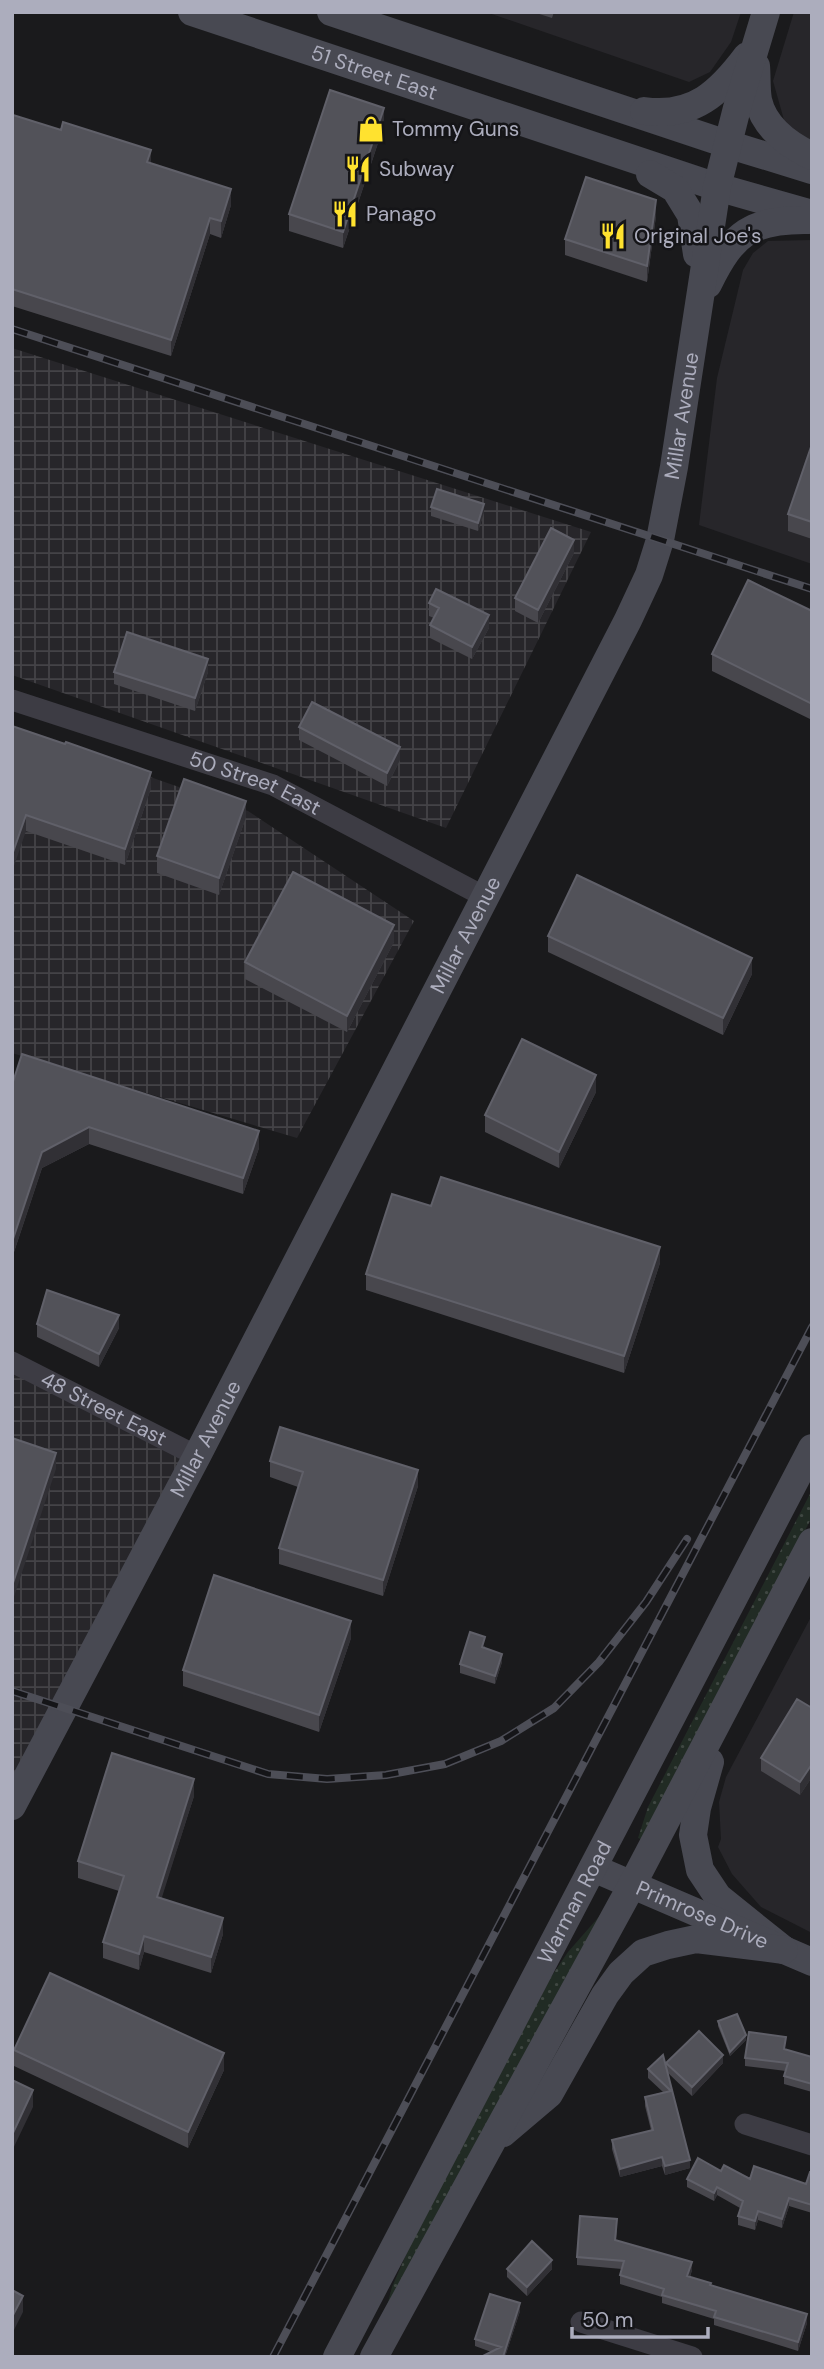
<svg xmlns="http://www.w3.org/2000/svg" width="824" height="2369" font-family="'DM Sans',sans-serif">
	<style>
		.built { fill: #27262a }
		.industrial { fill: url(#industrial-grid) }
		.grass { fill: url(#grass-dots) }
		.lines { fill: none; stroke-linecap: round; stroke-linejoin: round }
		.street { stroke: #3d3c44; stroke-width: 21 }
		.secondary { stroke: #484952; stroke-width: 28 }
		.rail-casing { stroke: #4d4e57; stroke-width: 8 }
		.rail { stroke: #151518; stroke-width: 5; stroke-dasharray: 16; stroke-linecap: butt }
		.wall { fill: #48474d }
		.shaded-wall { fill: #313035 }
		.building { fill: #525259; stroke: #606069; stroke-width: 2 }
		.labels { text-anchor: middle; stroke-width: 5; stroke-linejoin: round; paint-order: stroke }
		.street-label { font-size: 21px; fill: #acadbd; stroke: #151518 }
		.poi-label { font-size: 21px; fill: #acadbd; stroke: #151518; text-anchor: start }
	</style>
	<defs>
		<pattern id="industrial-grid" width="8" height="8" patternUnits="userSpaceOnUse" patternTransform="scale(1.75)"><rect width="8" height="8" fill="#27262a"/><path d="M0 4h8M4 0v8" fill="none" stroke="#444347"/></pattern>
		<pattern id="grass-dots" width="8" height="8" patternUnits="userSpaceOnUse" patternTransform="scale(1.75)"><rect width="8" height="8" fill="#212b24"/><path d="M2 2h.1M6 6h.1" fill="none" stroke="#3f4742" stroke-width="1.8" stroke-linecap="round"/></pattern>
	</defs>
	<rect width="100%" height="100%" fill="#1a1a1c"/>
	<!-- built -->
	<path class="built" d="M486,12H741L731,42L710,72L689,82Z
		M794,12H812V141L786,127L773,81Z
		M812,240V564L699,525L717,378L743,270L753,253L768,241Z
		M812,1615V1933L761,1907L732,1874L718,1847L721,1839L719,1802L726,1777Z"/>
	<!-- industrial -->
	<path class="industrial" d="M12,348L591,532L446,828L12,675Z
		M12,729L248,811L414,921L297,1138L12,1053Z
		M12,1362L197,1456L12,1806Z"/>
	<!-- grass -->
	<path class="grass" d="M812,1490V1517L644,1840L638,1838L648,1807Z
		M603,1912L387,2306L392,2287L409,2248L551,1977L568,1952Z"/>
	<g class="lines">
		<!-- street -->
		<g class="street">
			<path id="s1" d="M12,700L273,785L485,897"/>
			<path id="s2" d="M12,1362L197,1456"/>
			<path d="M745,2124L812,2145"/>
			<path d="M581,2322L692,2357"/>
		</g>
		<!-- secondary -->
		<g class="secondary">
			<path id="s3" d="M192,12L717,187L812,214"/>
			<path d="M331,12L727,144L812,170"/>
			<path d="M756,66C757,77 756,89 758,100C764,127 789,145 812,156"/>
			<path d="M644,111C694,118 720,92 747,56"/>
			<path d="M650,174L675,189L691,215L697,254"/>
			<path d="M708,284C733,233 751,219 809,220"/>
			<path d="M710,1762L697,1808L693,1835L700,1870L718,1897L784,1950"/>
			<path id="s4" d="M12,1806L197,1456L628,620L649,575L660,540L674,467L717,187L737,108L766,12"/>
			<path id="s5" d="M593,1868L812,1962"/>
			<path d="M503,2133L549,2094L605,1995L621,1973L643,1953L668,1945L696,1939L784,1950"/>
			<path id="s6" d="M337,2357L812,1448"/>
			<path d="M374,2357L632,1885L812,1542"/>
		</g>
		<!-- rail casing -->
		<g class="rail-casing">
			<path id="rail" d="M12,329L812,589
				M12,1691L268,1774L327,1779L386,1775L445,1764L501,1741L554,1708L599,1662L646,1602L687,1539
				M273,2357L812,1327"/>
		</g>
		<!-- rail -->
		<use href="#rail" class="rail"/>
	</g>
	<!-- wall -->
	<path class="wall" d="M533,12H554L552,18Z
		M12,116L151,163L231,205L221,238L210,234L171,356L12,306Z
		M384,125L343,248L289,231V214Z
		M656,216L647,282L565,255V239Z
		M812,444V539L788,531V514Z
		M431,507L484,513L478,531L431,516Z
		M574,553L538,623L515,611V598Z
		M429,603L489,628L472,659L430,638V625L434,618L429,616Z
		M812,611V720L712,671V654Z
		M114,672H208L195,711L114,684Z
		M12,726L151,788L125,865L26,831Z
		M299,727L400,760L387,786L299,740Z
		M246,817L219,895L157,873V856Z
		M548,936L752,974L723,1035L548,952Z
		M394,942L347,1032L245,979V962Z
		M12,1085L259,1148L243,1194L89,1144L42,1168L12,1258Z
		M596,1092L559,1168L485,1132V1115Z
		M431,1206L660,1263L624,1373L366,1290V1274Z
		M37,1324L119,1328L99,1367L37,1337Z
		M270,1461L418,1486L383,1596L279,1564V1548L298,1487L270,1477Z
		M351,1638L319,1732L183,1686V1670Z
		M485,1646L484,1648L502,1662L495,1684L460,1673V1664Z
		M812,1708V1777L800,1795L761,1771V1758Z
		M194,1796L161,1898L223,1934L211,1973L144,1952L139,1970L103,1958V1942L119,1891L78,1878V1861Z
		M718,2021L746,2040L730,2056L718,2026Z
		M785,2049L812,2057V2092L784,2084V2076L786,2071L745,2066V2058Z
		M14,2050L224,2070L188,2148L14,2066Z
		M666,2063H723L692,2096L668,2073L690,2168L665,2175L662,2166L620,2177L612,2149V2140L651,2130L645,2106V2097L663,2092L648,2078V2069L666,2067Z
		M812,2172V2213L789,2206L782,2228L758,2220L755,2230L738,2225V2216L740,2208L717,2195L714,2201L687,2187V2179H750L806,2184Z
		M617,2228L616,2241L692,2270L690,2277L807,2323L798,2351L714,2325V2319L662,2303V2297L620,2284V2275L622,2269L577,2265V2257Z
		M507,2269H552L527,2296L507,2277Z
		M520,2311L505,2357L475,2346V2339Z"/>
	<!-- shaded-wall -->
	<path class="shaded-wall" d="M384,108V125L343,248V232Z
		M151,150V167L147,162Z
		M231,189V205L221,238V221Z
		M656,200V216L647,282V266Z
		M210,218V234L171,356V340Z
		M484,504V513L478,531V523Z
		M574,540V553L538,623V610Z
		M489,615V628L472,659V647Z
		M208,659V672L195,711V698Z
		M400,747V760L387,786V773Z
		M151,772V788L125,865V849Z
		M246,801V817L219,895V878Z
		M26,815V831L12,872V855Z
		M394,925V942L347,1032V1016Z
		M752,958V974L723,1035V1018Z
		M596,1075V1092L559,1168V1152Z
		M89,1127V1144L42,1168L12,1258V1242L42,1152Z
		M259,1131V1148L243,1194V1178Z
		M660,1247V1263L624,1373V1356Z
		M119,1315V1328L99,1367V1354Z
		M56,1453V1469L12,1603V1586Z
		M418,1470V1486L383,1596V1580Z
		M351,1621V1638L319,1732V1715Z
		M502,1654V1662L495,1684V1676Z
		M812,1764V1777L800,1795V1782Z
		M194,1779V1796L157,1913V1897Z
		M223,1918V1934L211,1973V1957Z
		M144,1936V1952L139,1970V1954Z
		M746,2035V2040L730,2056V2052Z
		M224,2053V2070L188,2148V2132Z
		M723,2055V2063L692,2096V2087Z
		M33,2090V2107L12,2151V2135Z
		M662,2157V2166L620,2177V2169Z
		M690,2160V2168L665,2175V2166Z
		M717,2187V2195L714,2201V2193Z
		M789,2198V2206L782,2228V2219Z
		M758,2211V2220L755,2230V2221Z
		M552,2260V2269L527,2296V2287Z
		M692,2262V2270L687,2285V2276Z
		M23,2296V2312L12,2334V2317Z
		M520,2303V2311L505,2357H503Z
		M807,2314V2323L798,2351V2342Z"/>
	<!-- building -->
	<path class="building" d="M330,90L384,108L343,232L289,214Z
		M13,115L61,130L63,122L151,150L147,162L231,189L221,221L210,218L171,340L12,289Z
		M586,177L656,200L647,266L565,239Z
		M812,444V522L788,514Z
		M437,489L484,504L478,523L431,507Z
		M551,528L574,540L538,610L515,598Z
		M748,580L812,611V704L712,654Z
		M436,589L489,615L472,647L430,625L439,608L429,603Z
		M127,632L208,659L195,698L114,672Z
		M312,702L400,747L387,773L299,727Z
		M12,726L65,744L66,742L151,772L125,849L26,815L12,855Z
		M184,779L246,801L219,878L157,856Z
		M293,872L394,925L347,1016L245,962Z
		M577,875L752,958L723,1018L548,936Z
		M522,1039L596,1075L559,1152L485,1115Z
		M22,1054L259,1131L243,1178L89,1127L42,1152L12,1242V1085Z
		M441,1177L660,1247L624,1356L366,1274L392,1194L431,1206Z
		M47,1290L119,1315L99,1354L37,1324Z
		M280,1427L418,1470L383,1580L279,1548L303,1472L270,1461Z
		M12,1438L56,1453L12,1586Z
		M214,1575L351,1621L319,1715L183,1670Z
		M470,1632L485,1637L482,1647L502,1654L495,1676L460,1664Z
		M797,1699L812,1708V1764L800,1782L761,1758Z
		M112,1753L194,1779L157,1897L223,1918L211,1957L144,1936L139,1954L103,1942L124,1876L78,1861Z
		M50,1973L224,2053L188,2132L14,2050Z
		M737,2014L746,2035L730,2052L718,2021Z
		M699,2031L723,2055L692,2087L666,2063Z
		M749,2032L786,2037L784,2049L812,2057V2084L784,2076L788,2063L745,2058Z
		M663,2055L690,2160L665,2166L662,2157L620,2169L612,2140L653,2130L645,2097L671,2091L648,2069Z
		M12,2080L33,2090L12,2135Z
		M698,2158L721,2171L724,2165L750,2179L754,2166L806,2184L810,2172H812V2205L789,2198L782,2219L758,2211L755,2221L738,2216L743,2201L717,2187L714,2193L687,2179Z
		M580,2216L617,2219L615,2240L692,2262L687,2276L711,2283L710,2285L807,2314L798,2342L714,2317L716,2311L662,2295L664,2289L620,2275L624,2261L577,2257Z
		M532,2241L552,2260L527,2287L507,2269Z
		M12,2290L23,2296L12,2317Z
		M490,2294L520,2303L503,2357H481L501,2347L475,2339Z"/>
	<!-- icons -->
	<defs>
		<g id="shop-bare" transform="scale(2.1)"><path d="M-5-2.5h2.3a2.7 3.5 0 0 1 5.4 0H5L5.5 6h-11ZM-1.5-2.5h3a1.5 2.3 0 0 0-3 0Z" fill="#ffe22f" stroke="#151518" stroke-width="2.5" paint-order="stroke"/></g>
		<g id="restaurant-bare" transform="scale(2.1)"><path d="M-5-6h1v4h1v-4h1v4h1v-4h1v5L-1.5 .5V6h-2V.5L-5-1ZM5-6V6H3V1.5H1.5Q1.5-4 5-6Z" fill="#ffe22f" stroke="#151518" stroke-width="2.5" paint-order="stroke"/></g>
	</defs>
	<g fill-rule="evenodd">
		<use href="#shop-bare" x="371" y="129"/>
		<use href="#restaurant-bare" x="358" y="169"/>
		<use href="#restaurant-bare" x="345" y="214"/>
		<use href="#restaurant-bare" x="613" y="236"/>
	</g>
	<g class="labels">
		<!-- street labels -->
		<g class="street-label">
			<text dy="7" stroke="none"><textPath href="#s3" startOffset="192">51 Street East</textPath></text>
			<text dy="7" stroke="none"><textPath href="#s4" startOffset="1549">Millar Avenue</textPath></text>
			<text dy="7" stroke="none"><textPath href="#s1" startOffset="257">50 Street East</textPath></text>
			<text dy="7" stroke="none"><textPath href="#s4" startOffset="982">Millar Avenue</textPath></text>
			<text dy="7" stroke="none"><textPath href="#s2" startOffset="103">48 Street East</textPath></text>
			<text dy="7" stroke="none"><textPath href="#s4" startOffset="415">Millar Avenue</textPath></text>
			<text dy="7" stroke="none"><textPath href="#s6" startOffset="513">Warman Road</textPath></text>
			<text dy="7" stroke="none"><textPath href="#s5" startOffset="119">Primrose Drive</textPath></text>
		</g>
		<!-- poi labels -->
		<g class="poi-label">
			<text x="392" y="136">Tommy Guns</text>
			<text x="379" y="176">Subway</text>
			<text x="366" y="221">Panago</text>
			<text x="634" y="243">Original Joe's</text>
		</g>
	</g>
	<!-- border -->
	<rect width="824" height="2369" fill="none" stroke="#acadbd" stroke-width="28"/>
	<!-- scale -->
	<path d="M572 2327v10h136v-10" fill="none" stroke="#acadbd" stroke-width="3.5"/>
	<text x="582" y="2327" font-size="21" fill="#acadbd" stroke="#151518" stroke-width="5" paint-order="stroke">50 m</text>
</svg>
